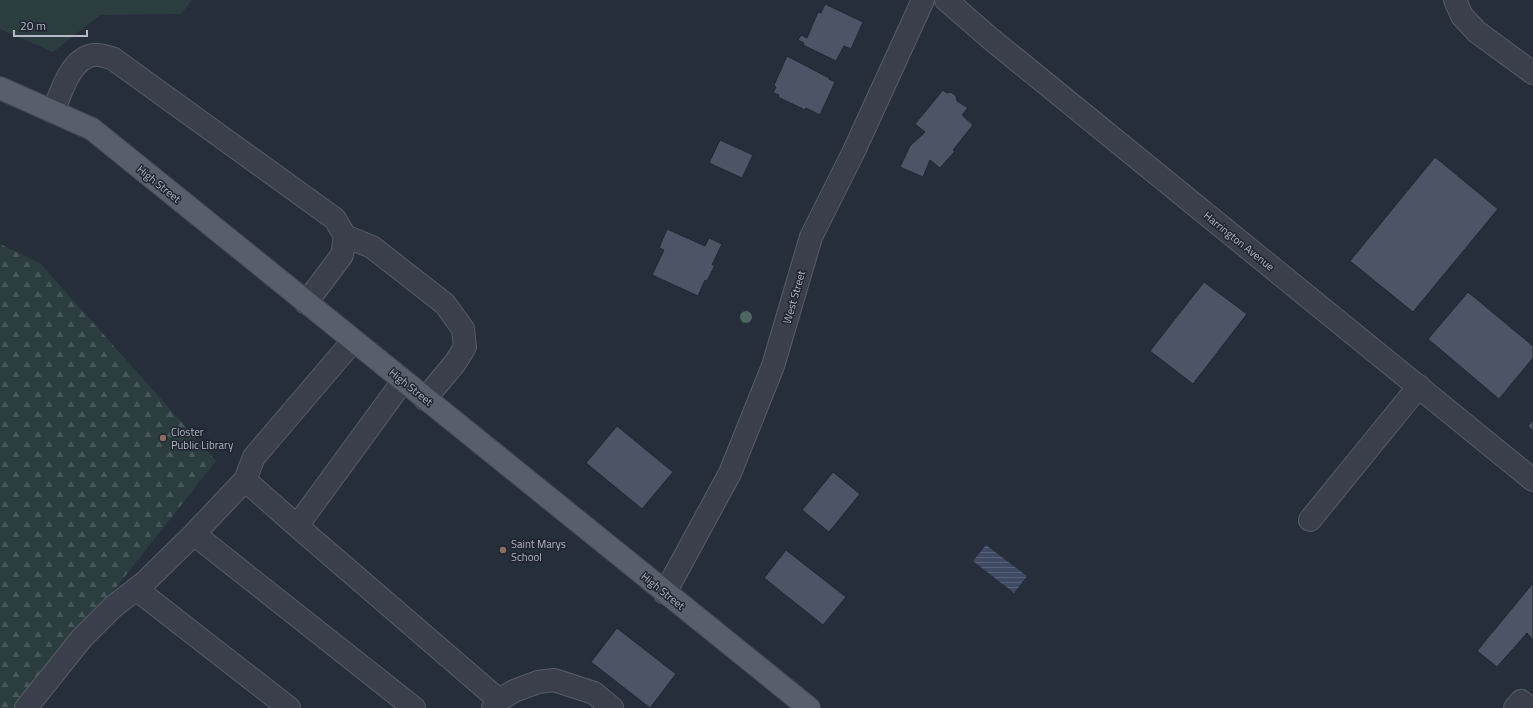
<svg xmlns="http://www.w3.org/2000/svg" width="1533" height="708" font-family="'Titillium Web',sans-serif">
	<style>
		.forest { fill: url(#forest-firs) }
		.park { fill: #2c3d40 }
		.water { fill: url(#water-rules) }
		.building { fill: #4d5465; stroke: #212632 }
		.lines { fill: none; stroke-linecap: round; stroke-linejoin: round }
		.minor-casing { stroke: #585d69; stroke-width: 24 }
		.major-casing { stroke: #434854; stroke-width: 24 }
		.minor { stroke: #3a3f4b; stroke-width: 22 }
		.major { stroke: #585e6b; stroke-width: 22 }
		.tree { fill: #4e665f }
		.education-dot { fill: #8d6e63; stroke: #1f2430; stroke-width: 1.5 }
		.labels { text-anchor: middle; stroke-width: 3; stroke-linejoin: round; paint-order: stroke }
		.street-label { font-size: 11px; fill: #b6bac7; stroke: #1f2430 }
		.poi-label { font-size: 11px; fill: #b6bac7; stroke: #1f2430; text-anchor: start }
	</style>
	<defs>
		<pattern id="forest-firs" width="22" height="20" patternUnits="userSpaceOnUse"><rect width="22" height="20" fill="#2c3d40"/><path d="M5 1l3.5 6h-7zM16 11l3.5 6h-7z" fill="#48575a"/></pattern>
		<pattern id="water-rules" width="6" height="5" patternUnits="userSpaceOnUse"><rect width="6" height="5" fill="#3e4962"/><path d="M0 2.5h6" fill="none" stroke="#586177"/></pattern>
	</defs>
	<rect width="100%" height="100%" fill="#262d3b"/>
	<!-- forest -->
	<path class="forest" d="M0,244L40,263L216,461L21,708H0Z"/>
	<!-- park -->
	<path class="park" d="M0,0H192L181,14L100,15L53,52L0,29Z"/>
	<!-- water -->
	<path class="water" d="M986,545L1027,576L1014,593L973,561Z"/>
	<!-- building -->
	<path class="building" d="M825,4L863,22L851,49L844,46L836,61L803,45L804,43L798,40L801,35L807,38L818,12L821,13Z
		M787,56L829,78V79L835,82L820,115L806,108L805,110L778,97L779,95L773,93L776,87L774,85Z
		M943,90L947,93L951,92L956,96L957,101L968,108L962,115L973,125L953,150L955,151L940,168L930,160L923,177L900,167L910,146L925,132L915,124Z
		M720,140L753,155L742,178L709,163Z
		M1435,157L1498,209L1413,312L1350,261Z
		M667,229L705,246L709,238L722,244L712,265H715L707,281L705,280L698,296L652,275L664,250L659,248Z
		M1204,282L1247,314L1193,384L1150,351Z
		M1468,292L1533,346V358L1499,399L1428,339Z
		M1533,420V431L1528,426Z
		M617,426L673,472L642,509L586,463Z
		M833,472L860,494L829,532L802,510Z
		M786,550L846,597L823,625L764,578Z
		M1533,583V640L1527,633L1497,667L1477,651Z
		M617,628L676,674L650,708L591,662Z"/>
	<g class="lines">
		<!-- minor casing -->
		<g class="minor-casing">
			<path id="minor" d="M946,0L991,39L1533,480
				M1455,0L1462,16L1477,32L1533,73
				M53,112C61,93 70,59 93,55C99,54 106,57 112,58L335,219L345,236L342,255L306,303
				M345,236L372,247L445,304L463,329L465,347L455,363L425,399
				M245,480L297,526L499,700
				M1310,520L1419,386
				M297,526L403,381
				M194,534L245,480L254,457L353,341
				M136,589L289,708
				M665,593L730,473L773,366L811,237L854,151L923,0
				M26,708L82,638L113,607L145,582L194,534L414,708
				M493,708L499,700L514,691L538,682L554,680L594,693L612,708
				M1515,708L1521,701L1530,708"/>
		</g>
		<!-- major casing -->
		<g class="major-casing">
			<path id="major" d="M0,88L92,129L809,708"/>
		</g>
		<!-- minor -->
		<use href="#minor" class="minor"/>
		<!-- major -->
		<use href="#major" class="major"/>
	</g>
	<!-- trees -->
	<circle class="tree" cx="746" cy="317" r="6"/>
	<!-- markers -->
	<g class="education-dot">
		<circle cx="163" cy="438" r="4"/>
		<circle cx="503" cy="550" r="4"/>
	</g>
	<g class="labels">
		<!-- street labels -->
		<g class="street-label">
			<text transform="translate(159 184) rotate(39)" y="4">High Street</text>
			<text transform="translate(1239 241) rotate(39)" y="4">Harrington Avenue</text>
			<text transform="translate(794 297) rotate(-74)" y="4">West Street</text>
			<text transform="translate(411 387) rotate(39)" y="4">High Street</text>
			<text transform="translate(663 591) rotate(39)" y="4">High Street</text>
		</g>
		<!-- poi labels -->
		<g class="poi-label">
			<text x="171" y="436">Closter<tspan x="171" dy="13">Public Library</tspan></text>
			<text x="511" y="548">Saint Marys<tspan x="511" dy="13">School</tspan></text>
		</g>
	</g>
	<!-- scale -->
	<path d="M14 30v6h73v-6" fill="none" stroke="#b6bac7" stroke-width="2"/>
	<text x="20" y="30" font-size="12" fill="#b6bac7" stroke="#1f2430" stroke-width="3" paint-order="stroke">20 m</text>
</svg>
